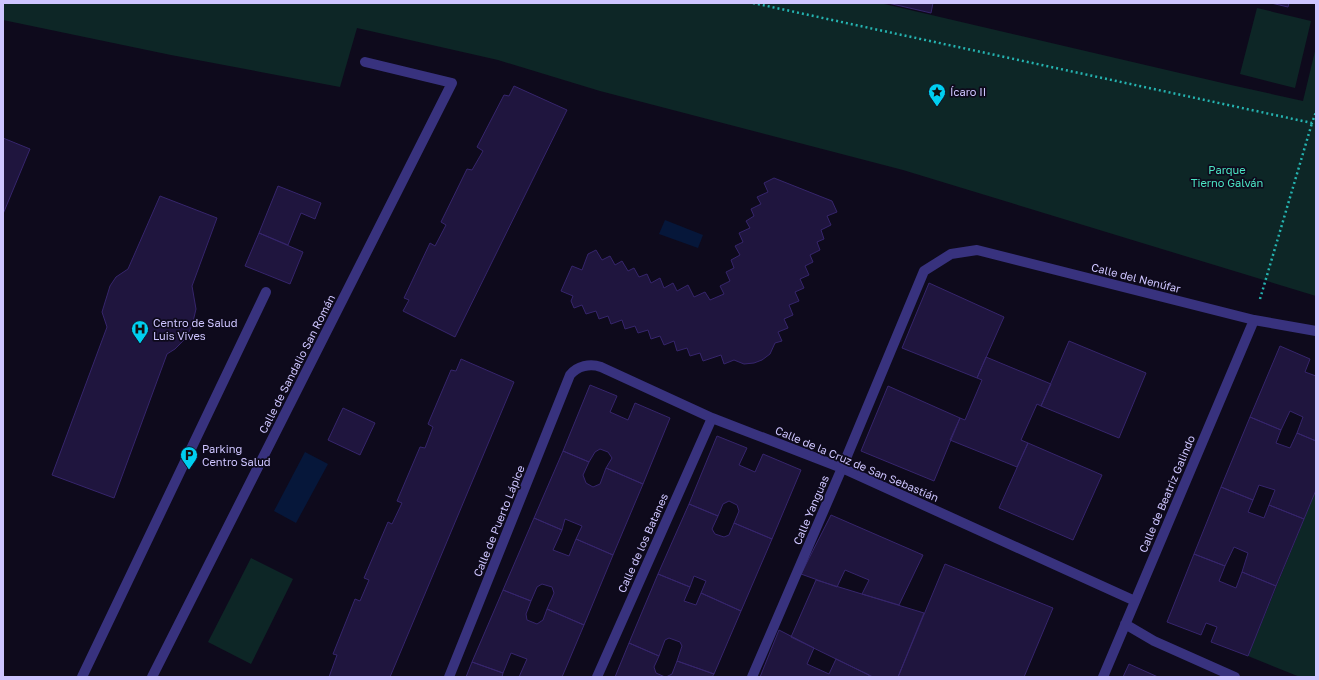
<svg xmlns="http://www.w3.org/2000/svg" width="1319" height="680" font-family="'Golos Text',sans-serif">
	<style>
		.green { fill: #0d2626 }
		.water { fill: #06173a }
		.building { fill: #1f153e; stroke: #36256c }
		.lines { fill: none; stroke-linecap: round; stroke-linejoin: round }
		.path { stroke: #25b3b0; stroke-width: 2.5; stroke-dasharray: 2 3; stroke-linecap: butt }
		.minor { stroke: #38327e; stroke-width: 10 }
		.labels { text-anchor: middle; stroke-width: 3.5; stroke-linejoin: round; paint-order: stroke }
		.poi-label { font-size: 11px; fill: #cec5ff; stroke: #0e0a1c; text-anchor: start }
		.park-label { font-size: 11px; fill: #4be5c4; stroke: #0e0a1c }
		.street-label { font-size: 11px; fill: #cec5ff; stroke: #0e0a1c }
	</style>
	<rect width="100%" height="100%" fill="#0e0a1c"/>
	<!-- green -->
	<path class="green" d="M3,3H880L1231,85L1303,101L1316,47V296L903,170L600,91L498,60L357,28L340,87L171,55L3,20Z
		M1257,8L1311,21L1295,88L1240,74Z
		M1316,490V677H1300L1248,656Z
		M251,558L293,579L251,664L208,642Z"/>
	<!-- water -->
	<path class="water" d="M665,220L703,235L698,248L659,234Z
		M305,452L328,464L296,523L274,511Z"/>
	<!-- building -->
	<path class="building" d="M888,3H933L931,13Z
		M1271,3H1289L1288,7Z
		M514,86L567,110L455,337L403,311L409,300L404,298L430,243L435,246L446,225L441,222L467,169L472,170L483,151L477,147L504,95L509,96Z
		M3,138L30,149L3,214Z
		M774,178L832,201L837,212L827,216L831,225L821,230L824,239L817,242L820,250L810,255L813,262L805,266L809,275L800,279L804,288L795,292L799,301L789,305L793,315L784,319L788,328L778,332L782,341L775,343L770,354L762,360L754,363L744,364L734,360L724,364L721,355L703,361L700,353L690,356L687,348L677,351L674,341L664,345L660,336L651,339L648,330L638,333L635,326L625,329L622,320L611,324L608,316L599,319L596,311L586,314L582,305L574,308L571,301L573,296L561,291L572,266L582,270L588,254L596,250L602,260L610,256L615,265L622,261L628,271L634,268L639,277L647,274L651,283L660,278L664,288L673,283L677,291L688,285L694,297L705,292L710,300L724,294L720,286L730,281L726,272L734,268L731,260L740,255L735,246L743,242L739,233L750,228L746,221L754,216L751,209L761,204L757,197L768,192L764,183Z
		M278,186L321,203L315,219L301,213L288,245L259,233Z
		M160,196L217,218L192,286L196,309L192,326L185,339L175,349L167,354L114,498L52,475L107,327L102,312L110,286L116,277L128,269Z
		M259,233L303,252L290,284L245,266Z
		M929,283L1004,317L977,378L902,348Z
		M1069,341L1146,373L1119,438L1041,406Z
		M1280,346L1310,359L1305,372L1316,376V441L1297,433L1303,417L1290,411L1281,430L1250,417Z
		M986,357L1051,384L1041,406L1037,404L1021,440L1028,443L1017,467L950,440L960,418L965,420L982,380L977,378Z
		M461,359L514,382L390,677H329L337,655L333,654L355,599L360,601L369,580L364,578L388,522L392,524L402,503L397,501L420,447L425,448L433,427L428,424L451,370L456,371Z
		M590,385L617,396L610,412L628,420L635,403L670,418L643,484L606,468L612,458L608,452L600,449L595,452L589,462L563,451Z
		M888,386L960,418L934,481L861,451Z
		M343,408L375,423L360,455L328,440Z
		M1250,417L1281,430L1276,443L1290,448L1297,433L1316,441V490L1304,519L1269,505L1275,490L1259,485L1253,500L1221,487Z
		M717,436L747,448L739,465L755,472L763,454L801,470L772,539L734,523L739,511L737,505L729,501L723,504L718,516L689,504Z
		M1028,443L1102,475L1073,540L999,508Z
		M563,451L589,462L583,475L586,483L593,487L600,484L606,468L643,484L613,555L576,539L582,526L565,519L562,530L534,518Z
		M1221,487L1253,500L1248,512L1264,518L1269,505L1304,519L1276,586L1242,572L1248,553L1234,547L1225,566L1194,554Z
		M689,504L718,516L712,529L715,534L724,537L729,535L734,523L772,539L741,611L701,593L706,581L694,576L690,587L658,574Z
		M831,515L923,555L899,605L862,594L869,580L845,570L837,587L801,574Z
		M534,518L562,530L553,550L569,556L576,539L613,555L584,625L547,609L554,593L552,587L542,584L537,587L531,601L503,590Z
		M1194,554L1225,566L1219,581L1236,588L1242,572L1276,586L1248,656L1211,642L1217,627L1206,623L1201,635L1167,622Z
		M945,564L1053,608L1024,677H898Z
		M658,574L690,587L684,601L696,605L701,593L741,611L714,674L677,661L682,646L680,642L669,638L665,640L659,656L629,643Z
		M816,580L924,613L898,677H873L791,637Z
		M503,590L531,601L526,614L527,620L537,624L543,620L547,609L584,625L562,677H519L527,659L511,653L503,673L472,662Z
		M779,630L814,648L807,664L829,674L836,659L869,675V677H760Z
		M629,643L659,656L654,667L656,673L665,677H615Z
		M677,661L714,674L712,677H666L672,674Z
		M472,662L503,673L502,677H466Z
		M1129,664L1158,677H1123Z"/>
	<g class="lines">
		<!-- path -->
		<path class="path" d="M753,3L1312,123L1316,112
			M1260,299L1312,123"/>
		<!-- minor -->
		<path class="minor" d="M1125,624L1154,641L1235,677
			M82,677L266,292
			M152,677L452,83L365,62
			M449,677L570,375C577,366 590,363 601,367L712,418L842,468L1135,601
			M597,677L712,418
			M752,677L842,468L924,271L951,254L977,250L1254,320L1316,331
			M1103,677L1254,320"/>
	</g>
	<!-- icons -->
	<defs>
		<g id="sight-pin" transform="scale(0.9)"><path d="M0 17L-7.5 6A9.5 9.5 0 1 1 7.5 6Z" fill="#00cff0" stroke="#0e0a1c"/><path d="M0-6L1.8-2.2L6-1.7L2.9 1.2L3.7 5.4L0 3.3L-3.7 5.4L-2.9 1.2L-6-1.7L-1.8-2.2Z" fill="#111"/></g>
		<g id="hospital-pin" transform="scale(0.9)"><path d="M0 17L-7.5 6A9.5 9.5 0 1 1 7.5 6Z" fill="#00cff0" stroke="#0e0a1c"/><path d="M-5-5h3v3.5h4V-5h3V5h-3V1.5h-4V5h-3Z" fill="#111"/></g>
		<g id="parking-pin" transform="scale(0.9)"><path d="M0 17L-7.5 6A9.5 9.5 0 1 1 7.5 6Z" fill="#00cff0" stroke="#0e0a1c"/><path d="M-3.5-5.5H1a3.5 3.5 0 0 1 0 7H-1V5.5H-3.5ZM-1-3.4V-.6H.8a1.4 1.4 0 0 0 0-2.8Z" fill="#111"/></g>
	</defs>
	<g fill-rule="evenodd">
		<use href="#sight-pin" x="937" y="92"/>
		<use href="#hospital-pin" x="140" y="329"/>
		<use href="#parking-pin" x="189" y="455"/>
	</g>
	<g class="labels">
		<!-- poi labels -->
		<g class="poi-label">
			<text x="950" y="96">Ícaro II</text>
			<text x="153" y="327">Centro de Salud<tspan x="153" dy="13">Luis Vives</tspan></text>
			<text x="202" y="453">Parking<tspan x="202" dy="13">Centro Salud</tspan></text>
		</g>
		<!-- park labels -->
		<g class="park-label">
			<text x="1227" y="174">Parque<tspan x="1227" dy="13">Tierno Galván</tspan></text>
		</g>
		<!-- street labels -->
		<g class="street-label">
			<text transform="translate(1136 278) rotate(14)" y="4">Calle del Nenúfar</text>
			<text transform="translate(297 364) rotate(-63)" y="4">Calle de Sandalio San Román</text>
			<text transform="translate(857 464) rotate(23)" y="4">Calle de la Cruz de San Sebastián</text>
			<text transform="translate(1167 494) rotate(-67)" y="4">Calle de Beatriz Galindo</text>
			<text transform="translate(811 510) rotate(-67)" y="4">Calle Yanguas</text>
			<text transform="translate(499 521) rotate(-68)" y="4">Calle de Puerto Lápice</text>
			<text transform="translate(643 543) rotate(-66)" y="4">Calle de los Batanes</text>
		</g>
	</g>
	<!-- border -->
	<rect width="1319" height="680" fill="none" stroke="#cec5ff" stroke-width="8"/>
</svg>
